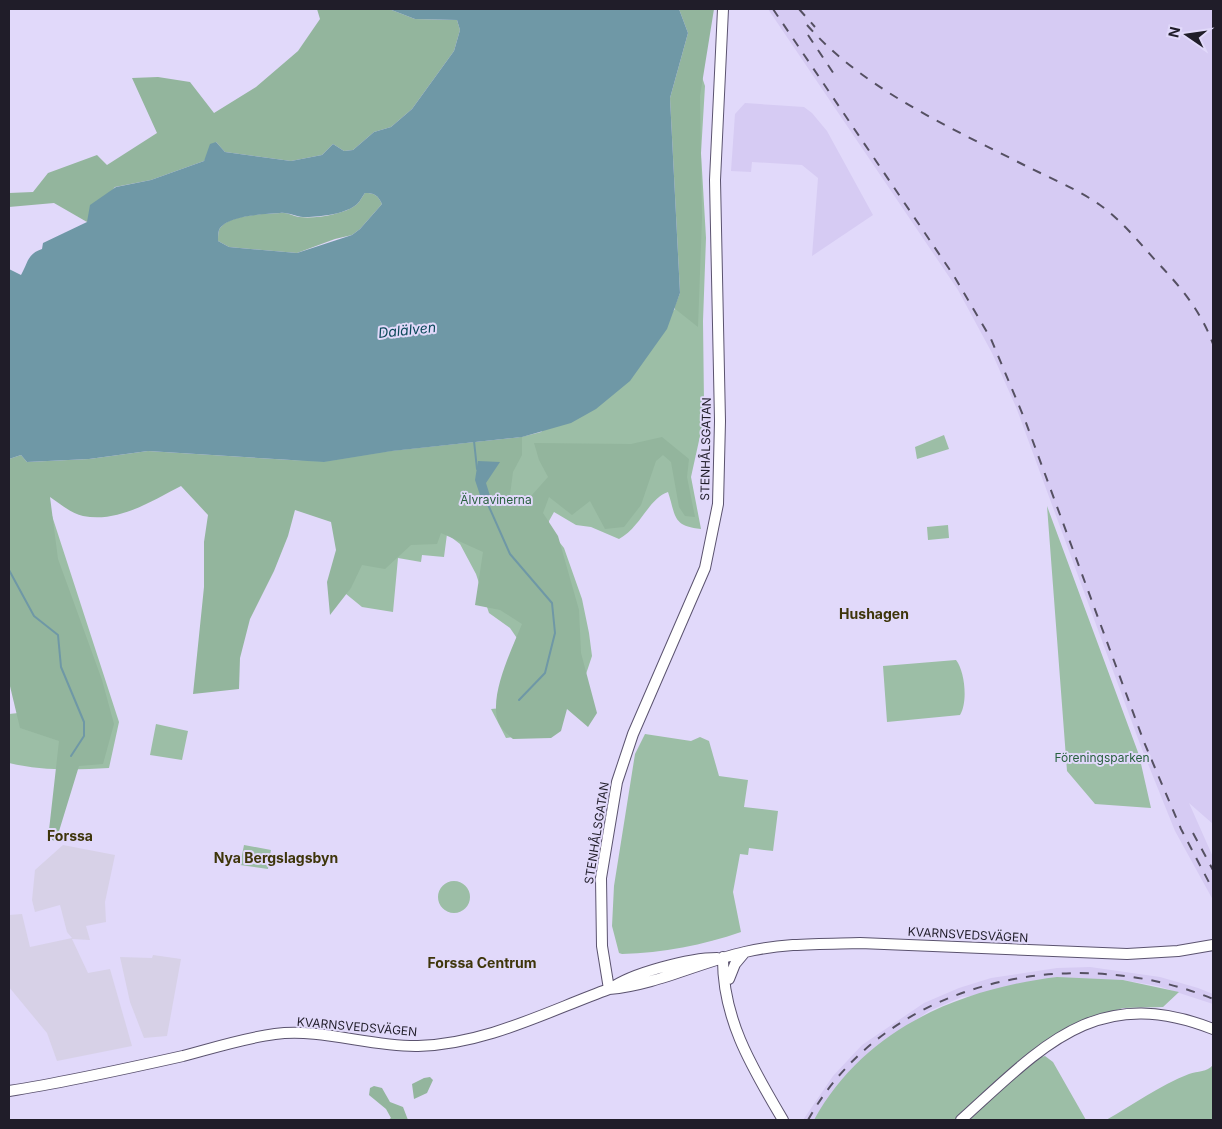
<svg xmlns="http://www.w3.org/2000/svg" width="1222" height="1129" font-family="Inter,sans-serif">
	<style>
		.built { fill: #d6cbf3 }
		.education { fill: #d7d1e7 }
		.green { fill: #9cbea6 }
		.forest { fill: #93b59d }
		.water { fill: #6f98a6; fill-rule: evenodd }
		.lines { fill: none; stroke-linecap: round; stroke-linejoin: round }
		.stream { stroke: #6f98a6; stroke-width: 2 }
		.tertiary-casing { stroke: #5b536f; stroke-width: 12 }
		.tertiary { stroke: #fff; stroke-width: 10 }
		.rail { stroke: #555062; stroke-width: 2; stroke-dasharray: 9 9; stroke-linecap: butt }
		.labels { text-anchor: middle; stroke-width: 4; stroke-linejoin: round; paint-order: stroke }
		.street-label { font-size: 12px; fill: #201d29; stroke: #e1d9fa }
		.park-label { font-size: 12px; fill: #29603f; stroke: #e1d9fa }
		.water-label { font-size: 14px; font-style: italic; fill: #0a4858; stroke: #e1d9fa }
		.neighbourhood-label { font-size: 14px; font-weight: bold; fill: #3e350a; stroke: #e1d9fa }
	</style>
	<rect width="100%" height="100%" fill="#e1d9fa"/>
	<!-- built -->
	<path class="built" d="M768,9H1213V824L1189,803L1213,857V900L1175,831L1140,744L1016,407L992,353L958,290Z
		M745,103L804,107L812,113L827,131L873,215L812,256L818,178L802,165L752,162L751,172L731,171L735,114Z
		M1090,967L1160,977L1198,988L1213,994V1004L1158,986L1123,980L962,997L929,1011L868,1053L841,1082L814,1120H803L833,1076L862,1045L924,1003L959,988L991,978L1057,968Z"/>
	<!-- education -->
	<path class="education" d="M63,845L115,855L105,902L106,922L86,926L90,940L72,939L88,973L110,969L132,1046L57,1061L47,1033L9,987V915L22,914L30,947L72,938L67,932L60,905L35,912L32,900L35,870Z
		M153,955L181,959L167,1036L144,1038L130,1002L120,957L152,958Z"/>
	<!-- green -->
	<path class="green" d="M695,9H714L703,12L701,74L705,86L701,153L706,238L703,321L704,403L702,427L691,477L701,529C672,526 676,516 668,492C649,498 641,527 619,539L591,527L576,525L554,512L549,521V529L564,548L582,599L589,633L592,656L583,683L520,736L506,738L491,709L513,707L521,644L510,628L489,613L476,574L460,544L447,534L444,557L422,555L421,562L398,558L393,612L362,607L340,589L336,480L43,488L119,722L109,768C74,770 43,771 9,763V714L37,711L9,468L273,463L517,438L541,432L675,309L681,296Z
		M944,435L949,449L917,459L915,447Z
		M1047,506L1139,755L1151,808L1095,804L1067,771Z
		M948,525L949,538L928,540L927,527Z
		M956,660C965,671 968,703 960,715L887,722L883,666Z
		M156,724L188,731L182,760L150,755Z
		M645,734L691,741L700,737L709,741L719,776L748,780L744,807L778,811L773,851L749,848L748,855L740,854L733,892L741,932C703,945 663,953 622,954L619,953L612,926L614,886L635,754Z
		M244,845L271,850L268,869L240,865Z
		M438 897a16 16 0 1 1 32 0a16 16 0 1 1-32 0Z
		M1057,977L1123,980L1179,992L1163,1007L1123,1008L1074,1024L1052,1038L954,1120H814C864,1029 959,989 1057,977Z
		M1045,1056L1053,1062L1086,1120H964L1031,1060Z
		M1213,1065V1120H1106C1133,1105 1160,1085 1189,1074C1198,1071 1207,1072 1213,1065Z"/>
	<!-- forest -->
	<path class="forest" d="M317,9H389L415,19L457,20L460,30L454,51L412,109L391,127L374,132L353,150L344,151L333,144L322,155L291,161L225,152L216,142L204,161L151,180L115,187L87,222L54,203L9,207V193L33,192L48,173L97,155L107,165L157,133L132,78L158,77L190,82L214,113L256,87L298,51L320,19Z
		M679,9H714L700,96L702,218L698,327L674,308L680,293L670,98L688,33Z
		M365,193C374,193 378,195 382,204L360,229L352,235L335,239L297,253L229,247L218,241C218,238 218,233 219,230C226,214 266,214 280,213C286,212 293,216 299,217C314,219 343,215 356,205C359,203 362,197 365,193Z
		M522,437V455L513,472L510,495H532L548,477L539,460L534,443L631,444L662,437L689,459L687,477L695,517L685,516L679,507L671,462L663,455L656,461L641,505L624,527L605,529L590,501L572,515L549,497L543,513L558,536L579,610L581,653L597,713L588,727L567,709L561,731L551,738L513,739C507,734 501,729 498,721C489,695 512,649 522,624L500,610L475,605L483,552L441,533L437,544L411,545L385,569L362,565L351,588L330,615L327,582L336,550L331,522L295,510L288,536L274,571L250,619L240,658L239,689L193,694L204,587V542L208,515L181,486C152,501 118,523 83,516C72,514 59,503 50,497L58,559L102,680L114,724L103,764L79,766L56,841L48,839L59,741L20,728L9,682V459L21,455L27,462L89,459L148,451L324,462L392,451Z
		M430,1077L433,1080L427,1093L414,1099L412,1084L424,1078Z
		M374,1086L382,1088L390,1102L403,1107L408,1120H388L391,1118L386,1109L369,1095L370,1088Z"/>
	<!-- water -->
	<path class="water" d="M389,9H679L688,33L670,98L680,293L667,329L630,381L596,409L571,423L522,437L392,451L324,462L148,451L89,459L27,462L21,455L9,459V269L21,275C28,263 27,254 42,249L43,243L87,222L90,205L116,187L151,180L204,161L210,144L216,142L225,152L291,161L322,155L333,144L344,151L353,150L374,132L391,127L412,109L454,51L460,30L457,20L415,19ZM365,193C374,193 378,195 382,204L360,229L352,235L297,253L229,247L218,241C218,238 218,233 219,230C226,215 267,214 280,213C288,212 296,217 303,217C318,217 343,215 356,205C359,203 362,197 365,193Z
		M478,461L500,462L486,483L491,499L483,504L475,480Z"/>
	<g class="lines">
		<!-- stream -->
		<path class="stream" d="M474,441L477,469
			M486,500L510,554L552,603L555,633L545,673L519,700
			M9,570L34,616L58,635L61,667L84,722V736L71,756"/>
		<!-- tertiary casing -->
		<g class="tertiary-casing">
			<path id="tertiary" d="M723,957C722,1019 753,1069 783,1120
				M729,979L735,964L745,952
				M609,989L602,946L601,878L617,782L633,734L705,568L718,504L720,421L715,180L723,9
				M610,989C631,973 690,958 717,958
				M9,1091C67,1082 125,1069 183,1056C213,1048 244,1038 275,1034C322,1028 370,1047 418,1046C486,1044 546,1012 609,989C656,985 700,962 745,952C783,943 822,944 860,943L1127,954L1178,951L1213,945
				M961,1120C1042,1047 1096,983 1213,1029"/>
		</g>
		<!-- tertiary -->
		<use href="#tertiary" class="tertiary"/>
		<!-- rail -->
		<path class="rail" d="M773,9L954,276L991,339L1025,420L1144,742L1181,829L1213,890
			M799,9L815,27
			M807,25C863,89 951,128 1026,166C1050,178 1077,189 1100,205C1121,220 1138,241 1156,261C1180,286 1201,311 1213,344
			M808,35L834,74
			M1193,833L1213,870
			M808,1120C886,980 1072,941 1213,999"/>
	</g>
	<g class="labels">
		<!-- street labels -->
		<g class="street-label">
			<text transform="translate(706 449) rotate(-89)" y="4">STENHÅLSGATAN</text>
			<text transform="translate(597 833) rotate(-81)" y="4">STENHÅLSGATAN</text>
			<text transform="translate(968 935) rotate(3)" y="4">KVARNSVEDSVÄGEN</text>
			<text transform="translate(357 1027) rotate(5)" y="4">KVARNSVEDSVÄGEN</text>
		</g>
		<!-- park labels -->
		<g class="park-label">
			<text x="496" y="504">Älvravinerna</text>
			<text x="1102" y="762">Föreningsparken</text>
		</g>
		<!-- water labels -->
		<g class="water-label">
			<text transform="translate(407 330) rotate(-6)" y="5">Dalälven</text>
		</g>
		<!-- neighbourhood labels -->
		<g class="neighbourhood-label">
			<text x="874" y="619">Hushagen</text>
			<text x="70" y="841">Forssa</text>
			<text x="276" y="863">Nya Bergslagsbyn</text>
			<text x="482" y="968">Forssa Centrum</text>
		</g>
	</g>
	<!-- border -->
	<rect width="1222" height="1129" fill="none" stroke="#201d29" stroke-width="20"/>
	<!-- north arrow -->
	<g transform="translate(1187 35) rotate(283)" stroke="#e1d9fa" stroke-width="4" paint-order="stroke">
	<path d="M0-4L9 19L0 12L-9 19Z" fill="#201d29"/>
	<text y="-8" font-size="14" font-weight="bold" text-anchor="middle" fill="#201d29">N</text>
	</g>
</svg>
